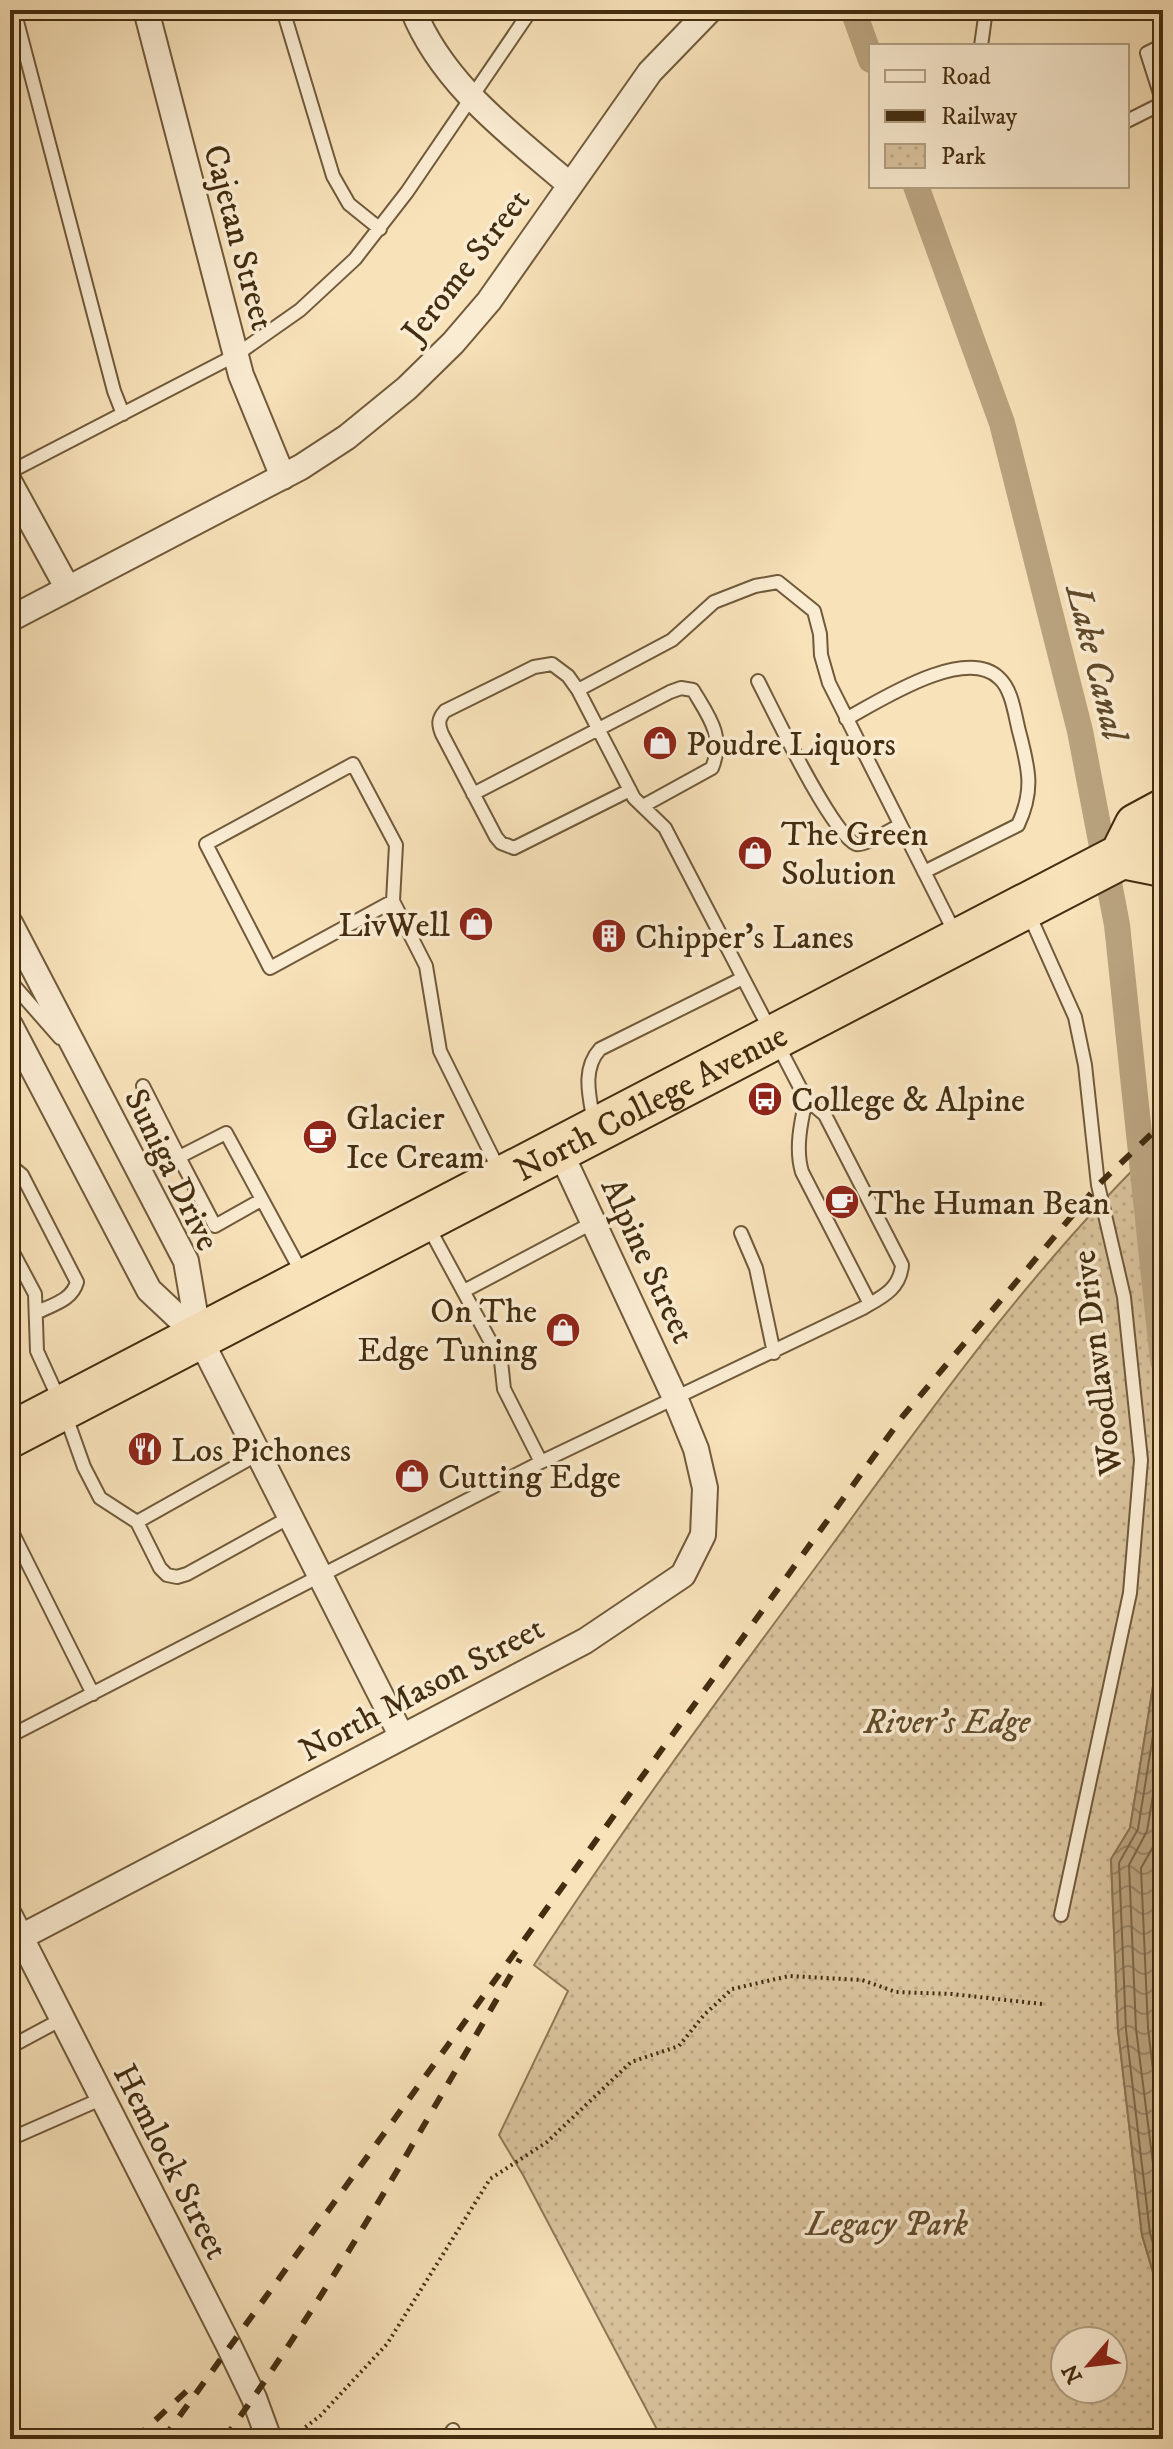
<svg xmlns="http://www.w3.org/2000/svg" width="1173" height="2449" font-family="'IM FELL DW Pica',serif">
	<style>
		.park { fill: url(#park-dots); stroke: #8e7856; stroke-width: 2; fill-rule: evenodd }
		.water { fill: url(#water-waves); stroke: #8a7453; stroke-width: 2 }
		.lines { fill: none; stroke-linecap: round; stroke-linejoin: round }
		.shore { stroke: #7e6848; stroke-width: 2 }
		.canal { stroke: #baa480; stroke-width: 26 }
		.lane-casing { stroke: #705a3a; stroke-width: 16 }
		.street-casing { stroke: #705a3a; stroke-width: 28 }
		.highway-casing { stroke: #432d10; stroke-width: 48 }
		.path { stroke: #432d10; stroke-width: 4; stroke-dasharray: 2 4; stroke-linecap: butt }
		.lane { stroke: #faecd2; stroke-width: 12 }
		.street { stroke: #faecd2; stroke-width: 24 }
		.highway { stroke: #f8e2ba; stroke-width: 44 }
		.rail { stroke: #432d10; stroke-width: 6; stroke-dasharray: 14 14; stroke-linecap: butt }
		.labels { text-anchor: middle; stroke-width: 7; stroke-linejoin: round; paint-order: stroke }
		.street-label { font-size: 34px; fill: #432d10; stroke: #faecd2 }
		.poi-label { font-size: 34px; fill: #432d10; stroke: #faecd2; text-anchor: start }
		.park-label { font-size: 34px; font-style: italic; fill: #614b2c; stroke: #faecd2 }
		.water-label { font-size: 36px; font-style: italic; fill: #614b2c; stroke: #faecd2 }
	</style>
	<defs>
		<pattern id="park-dots" width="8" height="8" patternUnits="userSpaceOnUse" patternTransform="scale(2)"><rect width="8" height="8" fill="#d9c39d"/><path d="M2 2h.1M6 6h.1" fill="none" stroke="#bba886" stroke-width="1.8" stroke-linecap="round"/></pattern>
		<pattern id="water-waves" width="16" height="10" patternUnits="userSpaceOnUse" patternTransform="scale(2)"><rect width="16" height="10" fill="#baa480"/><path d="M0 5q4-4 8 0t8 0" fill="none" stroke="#998667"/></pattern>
	</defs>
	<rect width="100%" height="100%" fill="#f8e2ba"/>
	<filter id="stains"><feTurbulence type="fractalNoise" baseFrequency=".0025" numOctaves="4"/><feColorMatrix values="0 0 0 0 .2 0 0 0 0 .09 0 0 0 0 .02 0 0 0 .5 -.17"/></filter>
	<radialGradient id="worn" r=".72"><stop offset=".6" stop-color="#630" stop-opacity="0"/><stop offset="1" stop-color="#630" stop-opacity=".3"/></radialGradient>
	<!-- park -->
	<path class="park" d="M1163,1140V1534L1154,1549L1156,1668L1130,1828L1111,1860L1118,2030L1142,2235L1163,2306V2439H662L523,2175L499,2135L568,1991L534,1965C625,1824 725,1690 824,1556C930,1411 1033,1265 1163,1140ZM1065,2341H1113V2389H1065Z"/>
	<!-- water -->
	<path class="water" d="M1163,1534V2306L1142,2235L1118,2030L1111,1859L1130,1828L1156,1668L1154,1549Z"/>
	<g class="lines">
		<!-- shore -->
		<path class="shore" d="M1163,1673L1138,1829L1119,1863L1126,2030L1150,2233L1163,2278
			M1163,1735L1147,1831L1129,1865L1136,2029L1163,2243
			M1163,1810L1157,1840L1141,1868L1148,2028L1163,2155"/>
		<!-- canal -->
		<path class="canal" d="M853,10L871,60
			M916,186L1002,423L1080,731L1117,925L1163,1361"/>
		<!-- lane casing -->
		<g class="lane-casing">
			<path id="lane" d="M14,10L114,391L123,414
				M283,10L333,176L349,204L380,229
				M1163,45L1147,53L1163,103
				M981,46L986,10
				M1127,121L1163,103
				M10,472L236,355L300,310L355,259L407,192L531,10
				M758,681C773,710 831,833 856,844C863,847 892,829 900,825
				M578,690L672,640L714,602L755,586L778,582L814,611L820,634L821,655L829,683L956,935
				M846,719C879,701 965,645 999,678C1013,690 1015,718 1020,735C1029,770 1034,791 1018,825L924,872
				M630,790L514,848L501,843L496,837L442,734C438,724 438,719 445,711L534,667L552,664L568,676L578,690L634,798L665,828L806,1099
				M473,794L670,692L681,688L693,690C709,717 725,736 712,768L643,806
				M393,901L270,968L206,844L353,764L396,845L393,901L426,966L440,1051L500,1172
				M1028,912L1075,1017L1085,1065L1098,1185L1124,1297L1141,1460L1130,1593L1061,1915
				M10,981L60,1038
				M143,1086L179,1157
				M594,1123C590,1098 581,1070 600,1049L743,978
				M10,1165L22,1175L77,1282C72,1300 54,1304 38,1312
				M261,1200L215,1226L179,1157L226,1133L303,1275
				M428,1226L501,1361L504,1389L541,1462
				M741,1233L756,1268L774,1353
				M10,1247L35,1294L37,1351L63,1408L84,1467L100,1498L137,1522L160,1568L167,1575L177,1577L187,1574L290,1517
				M464,1291L594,1222
				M137,1522L258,1454
				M10,1528L93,1694
				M10,1736L541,1462L863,1308C882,1297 900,1289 902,1265L825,1115L806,1099C801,1122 795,1149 802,1172L870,1304
				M10,2047L62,2019
				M10,2139L101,2099
				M447,2439L453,2430"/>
		</g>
		<!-- street casing -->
		<g class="street-casing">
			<path id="street" d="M146,10L241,375L283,477
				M413,10C443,85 511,134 570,185
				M10,483L68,589
				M10,619L301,467L347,437L407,388L453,343L489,301L650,72L710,10
				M10,923L186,1261L199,1337L402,1737
				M10,1025L149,1290L199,1337
				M10,1916L229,2346L254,2398L269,2439
				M21,1937L585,1641L683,1575L703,1535L705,1488L696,1449L676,1400L559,1149"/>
		</g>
		<!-- highway casing -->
		<g class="highway-casing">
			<g id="highway">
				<path d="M1122,856L1157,863L1163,860"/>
				<path id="s1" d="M10,1435L1122,856L1137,826L1163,812"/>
			</g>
		</g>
		<!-- path -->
		<path class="path" d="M291,2438L320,2416L387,2344L490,2179L547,2142L631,2062L679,2046L704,2015L732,1989L789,1976L862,1980L896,1992L952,1994L1042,2004"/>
		<!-- lane -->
		<use href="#lane" class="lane"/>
		<!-- street -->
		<use href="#street" class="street"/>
		<!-- highway -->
		<use href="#highway" class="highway"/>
		<!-- rail -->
		<path class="rail" d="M135,2439L191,2387
			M163,2439L903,1416L1098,1185L1163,1123
			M224,2439C334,2287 426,2121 520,1959"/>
	</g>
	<!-- icons -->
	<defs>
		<g id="shop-disc" transform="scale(1.8)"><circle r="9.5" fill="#8f2418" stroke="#faecd2"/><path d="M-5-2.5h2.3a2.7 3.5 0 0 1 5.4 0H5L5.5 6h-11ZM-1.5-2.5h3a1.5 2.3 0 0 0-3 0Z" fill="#fff"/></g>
		<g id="building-disc" transform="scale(1.8)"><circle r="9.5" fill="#8f2418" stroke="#faecd2"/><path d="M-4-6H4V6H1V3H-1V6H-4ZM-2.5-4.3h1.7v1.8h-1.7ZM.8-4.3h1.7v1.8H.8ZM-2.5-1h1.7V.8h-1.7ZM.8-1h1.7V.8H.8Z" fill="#fff"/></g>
		<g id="bus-disc" transform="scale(1.8)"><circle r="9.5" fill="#8f2418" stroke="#faecd2"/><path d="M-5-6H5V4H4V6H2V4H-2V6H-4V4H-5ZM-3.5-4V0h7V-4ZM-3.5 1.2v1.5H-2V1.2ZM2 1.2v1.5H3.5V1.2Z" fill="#fff"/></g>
		<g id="cafe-disc" transform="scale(1.8)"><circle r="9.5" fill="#8f2418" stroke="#faecd2"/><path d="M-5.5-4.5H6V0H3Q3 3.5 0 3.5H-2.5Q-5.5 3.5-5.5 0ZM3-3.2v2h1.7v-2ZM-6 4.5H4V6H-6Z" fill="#fff"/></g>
		<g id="restaurant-disc" transform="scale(1.8)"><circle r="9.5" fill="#8f2418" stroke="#faecd2"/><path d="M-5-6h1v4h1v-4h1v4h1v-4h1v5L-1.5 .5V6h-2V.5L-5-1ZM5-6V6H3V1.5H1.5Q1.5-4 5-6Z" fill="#fff"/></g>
	</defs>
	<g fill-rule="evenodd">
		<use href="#shop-disc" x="660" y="743"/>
		<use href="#shop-disc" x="755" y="853"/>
		<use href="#shop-disc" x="476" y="924"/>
		<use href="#building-disc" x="609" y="936"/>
		<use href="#bus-disc" x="765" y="1099"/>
		<use href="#cafe-disc" x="320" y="1137"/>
		<use href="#cafe-disc" x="842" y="1202"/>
		<use href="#shop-disc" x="563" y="1330"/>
		<use href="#restaurant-disc" x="145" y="1449"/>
		<use href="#shop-disc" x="412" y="1476"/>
	</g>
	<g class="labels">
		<!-- street labels -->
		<g class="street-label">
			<text transform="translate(240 237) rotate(75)" y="12">Cajetan Street</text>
			<text transform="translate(465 265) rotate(-52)" y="12">Jerome Street</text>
			<text dy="12" stroke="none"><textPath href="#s1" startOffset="722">North College Avenue</textPath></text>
			<text transform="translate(173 1169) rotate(64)" y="12">Suniga Drive</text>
			<text transform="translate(649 1260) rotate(65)" y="12">Alpine Street</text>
			<text transform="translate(1096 1363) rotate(-97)" y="12">Woodlawn Drive</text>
			<text transform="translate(421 1688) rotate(-28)" y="12">North Mason Street</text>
			<text transform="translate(172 2161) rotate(63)" y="12">Hemlock Street</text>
		</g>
		<!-- poi labels -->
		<g class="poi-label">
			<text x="686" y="755">Poudre Liquors</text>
			<text x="781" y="845">The Green<tspan x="781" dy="39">Solution</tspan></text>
			<text x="450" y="936" text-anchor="end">LivWell</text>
			<text x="635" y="948">Chipper's Lanes</text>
			<text x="791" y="1111">College &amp; Alpine</text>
			<text x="346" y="1129">Glacier<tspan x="346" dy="39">Ice Cream</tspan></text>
			<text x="868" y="1214">The Human Bean</text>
			<text x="537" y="1322" text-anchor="end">On The<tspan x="537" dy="39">Edge Tuning</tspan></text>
			<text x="171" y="1461">Los Pichones</text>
			<text x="438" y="1488">Cutting Edge</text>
		</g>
		<!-- park labels -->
		<g class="park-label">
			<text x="947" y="1733">River's Edge</text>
			<text x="887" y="2235">Legacy Park</text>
		</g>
		<!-- water labels -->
		<g class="water-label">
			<text transform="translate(1098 662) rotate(76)" y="13">Lake Canal</text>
		</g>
	</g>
	<!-- margin -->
	<rect width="1173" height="2449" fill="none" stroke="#f8e2ba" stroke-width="40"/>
	<rect x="12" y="12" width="1149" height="2425" fill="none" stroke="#432d10" stroke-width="4"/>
	<rect x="20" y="20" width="1133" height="2409" fill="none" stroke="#432d10" stroke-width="2"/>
	<!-- legend -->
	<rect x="869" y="44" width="260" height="144" fill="#faecd2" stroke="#b1a084" stroke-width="2"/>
	<rect x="885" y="70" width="40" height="12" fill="#faecd2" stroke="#b1a084" stroke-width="2"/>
	<text x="941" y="84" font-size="24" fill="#432d10">Road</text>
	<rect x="885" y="110" width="40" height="12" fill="#432d10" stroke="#b1a084" stroke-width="2"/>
	<text x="941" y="124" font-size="24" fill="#432d10">Railway</text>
	<rect x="885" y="144" width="40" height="24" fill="url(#park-dots)" stroke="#b1a084" stroke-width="2"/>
	<text x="941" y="164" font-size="24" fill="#432d10">Park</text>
	<!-- north arrow -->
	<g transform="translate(1089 2365) rotate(242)"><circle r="38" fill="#faecd2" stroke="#b1a084" stroke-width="2"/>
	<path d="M0-6L14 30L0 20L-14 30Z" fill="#8f2418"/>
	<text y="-12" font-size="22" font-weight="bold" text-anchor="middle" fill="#432d10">N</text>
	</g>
	<rect width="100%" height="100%" filter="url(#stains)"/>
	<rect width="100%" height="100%" fill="url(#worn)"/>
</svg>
